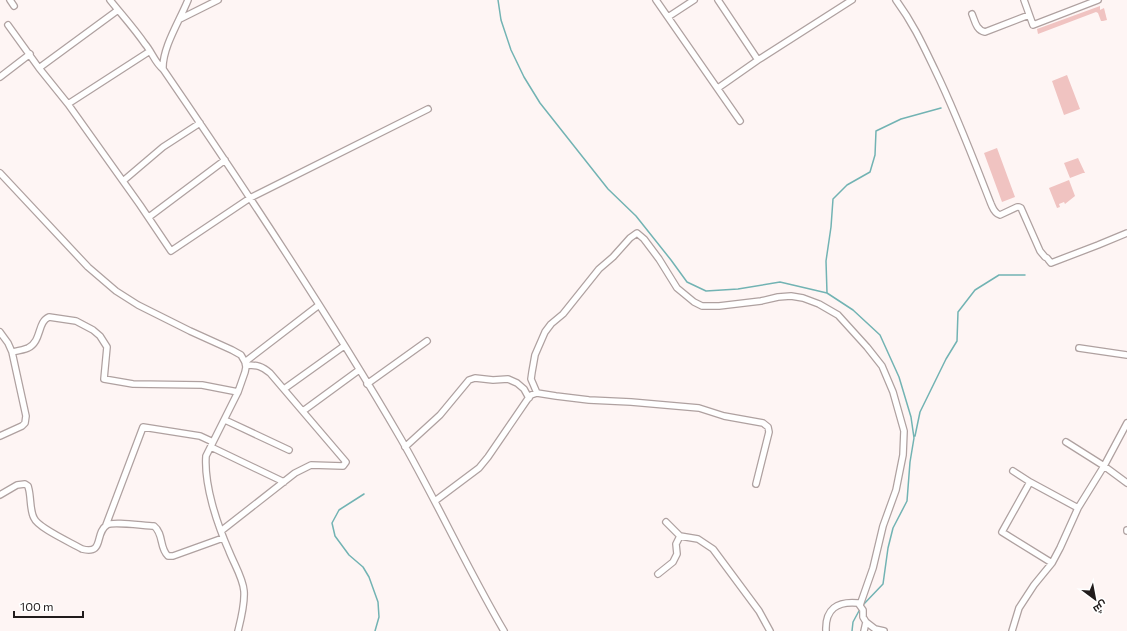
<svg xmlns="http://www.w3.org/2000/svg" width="1127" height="631" font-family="Commissioner,Cairo,sans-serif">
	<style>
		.green { fill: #f0c3c1 }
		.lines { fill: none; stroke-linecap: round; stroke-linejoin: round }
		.stream { stroke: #72b3b3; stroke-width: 1.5 }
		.street-casing { stroke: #afa1a0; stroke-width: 8 }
		.street { stroke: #fff; stroke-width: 5.5 }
	</style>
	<rect width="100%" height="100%" fill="#fef5f4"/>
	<!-- green -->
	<path class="green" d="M1100,6V10L1104,8L1107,20L1103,21H1101L1098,13L1096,12L1038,34L1037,29Z
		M1067,75L1080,109L1064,115L1052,81Z
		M997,148L1015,197L1002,202L984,153Z
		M1078,158L1085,173H1083L1070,178L1064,163Z
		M1069,180L1075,196L1065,204L1064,202L1059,204L1060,207L1057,208L1049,188Z"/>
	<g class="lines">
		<!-- stream -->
		<path class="stream" d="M498,0L501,20L511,50L524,77L540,103L608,189L636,216L671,260L687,282L706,291L738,289L780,282L827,293L853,310L880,335L899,377L911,417L914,438L910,462L907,501L893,528L888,548L883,584L862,606
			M827,293L826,261L831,227L833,199L847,185L870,172L875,155L876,131L901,119L941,108
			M915,436L920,412L946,359L957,341L958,312L975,290L999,275H1025
			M364,494L339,510L332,523L335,536L349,555L363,567L369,577L378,602L379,617L375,631
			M852,631L853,622L860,609"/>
		<!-- street casing -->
		<g class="street-casing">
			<path id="street" d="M10,0L14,6
				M110,0C122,15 134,28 145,44C152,52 155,63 163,69C246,190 327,312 401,439C437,502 467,568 504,631
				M656,0L740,121
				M718,0L758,60L718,88
				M896,0C913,23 923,45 935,70C956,113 973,158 991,204C993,208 994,213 1000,215L1017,207H1019L1021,208L1040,251L1045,257L1047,258L1051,263L1098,245L1127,233
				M1024,0L1033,25L1098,0
				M972,14C975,21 976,30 985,32L1029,15
				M668,17L694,0
				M180,19L218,0
				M8,25L39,68L68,104L140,205L171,251L250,198L428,109
				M758,60L852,0
				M39,68L118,10
				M163,69C162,48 180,20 188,0
				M0,77L30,54
				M68,104L150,51
				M0,173L88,267L116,291L138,305L190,331L232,350L241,355L245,362L246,367L245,372L238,392L206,456C204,485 217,524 229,551C234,564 243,578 244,591C245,604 241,619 238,631
				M123,181L163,147L200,123
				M149,217L225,160
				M0,332L8,343L12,352L26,416L25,423L22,426L0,436
				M1079,348L1127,355
				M12,352C17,351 23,350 28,348C42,341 37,322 49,317L76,321L93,330L100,336L107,347L104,379L133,384L202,385L238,392
				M245,362L319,305
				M367,384L427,341
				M284,389L344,346
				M537,393L531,379L532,372L535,355L545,332L551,324L563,314L599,269L613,257L630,238L637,233L644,239L659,259L677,288L694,302L702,306H719L761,301L778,297L791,296L803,298L819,304L838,315L867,347L882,366L893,392L904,431L903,455L896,490L883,526L873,568L860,605
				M303,411L359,370
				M225,420L289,450
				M1066,442L1104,466L1127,483
				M211,447L284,482
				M405,447L440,415L469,380L475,378L493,380L508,379L517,383L524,389L529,398
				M1013,471L1030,482L1078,508
				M1030,482L1002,532L1052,563
				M0,495L17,485L25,484L28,486L29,490C31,499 30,511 34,518C38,528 72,543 82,549C105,555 94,533 107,525C113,521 145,526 154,526C164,534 159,548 168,556H173L223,538
				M435,501L479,468L488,457L527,400L531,395L537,393L556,396L589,400L631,402L699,408L724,416L763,423L768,427L769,432L756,484
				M666,522L680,536L698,539L713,549L759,611L770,631
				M106,525L143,427L200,436L213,442
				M221,531L295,473L311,465L343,466L346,462L270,373C262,366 257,365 246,365
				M1127,531V530
				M658,574L673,562L677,554L676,544L680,536
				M826,631C825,609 837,601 858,603L863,610V617L866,622L875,629L884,631
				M864,631L866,622
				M1012,631L1019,608L1034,585L1052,563L1060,548L1078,508L1104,466L1127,423"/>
		</g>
		<!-- street -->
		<use href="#street" class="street"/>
	</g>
	<!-- north arrow -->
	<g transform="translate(1095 599) rotate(148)" stroke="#ffffff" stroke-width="3" paint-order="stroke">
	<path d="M0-3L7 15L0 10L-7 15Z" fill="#211b1b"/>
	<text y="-6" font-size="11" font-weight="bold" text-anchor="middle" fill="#211b1b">ش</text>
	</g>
	<!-- scale -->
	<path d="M14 611v6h69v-6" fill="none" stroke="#211b1b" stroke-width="2"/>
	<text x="20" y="611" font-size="12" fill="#211b1b" stroke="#ffffff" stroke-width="3" paint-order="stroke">100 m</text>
</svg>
